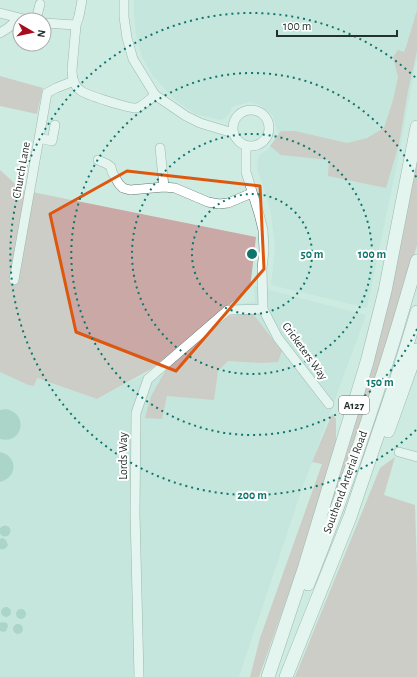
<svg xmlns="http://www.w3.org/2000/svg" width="417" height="677" font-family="'Alegreya Sans',sans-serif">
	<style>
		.built { fill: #bbe1d5 }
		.green { fill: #c9a8a5 }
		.water { fill: #81bba9 }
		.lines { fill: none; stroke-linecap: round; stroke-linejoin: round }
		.minor-casing { stroke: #5e7970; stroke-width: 10 }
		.highway-casing { stroke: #5e7970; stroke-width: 14 }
		.minor { stroke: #fff; stroke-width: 9 }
		.highway { stroke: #fff; stroke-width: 13 }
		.marked { fill: none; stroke: #de570e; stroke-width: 3; stroke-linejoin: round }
		.ring { fill: none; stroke: #0f766e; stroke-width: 2; stroke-dasharray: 2 4 }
		.labels { text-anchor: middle; stroke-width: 4; stroke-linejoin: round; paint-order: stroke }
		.shield { fill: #fff; stroke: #666e6c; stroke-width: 1 }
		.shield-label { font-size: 11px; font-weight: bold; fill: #25302d }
		.street-label { font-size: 12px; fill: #25302d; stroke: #fff }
		.centre { fill: #0f766e; stroke: #fff; stroke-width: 2 }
		.ring-label { font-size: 12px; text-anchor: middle; font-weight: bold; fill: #0f766e; stroke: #fff; stroke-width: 4; stroke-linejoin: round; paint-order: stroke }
	</style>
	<rect width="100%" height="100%" fill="#ceebe2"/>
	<!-- built -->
	<path class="built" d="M134,0H417V57L400,150L367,308L271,285L275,248L271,214L266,195L258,172L257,161L260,154L267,150L273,143L278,133L273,116L260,105L250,102L232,107L230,112L226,118L220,120L195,114L175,100L152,75L142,57L136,35L134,15Z
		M254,286L366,315L300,495L239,677H0V372L28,385L34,386L36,378L97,399L147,373L220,306L255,302Z"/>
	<!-- green -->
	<path class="green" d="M417,10V51L408,91L399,144L386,188L328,176L329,160L281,155L270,146L281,131H295L347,143L367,138L384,128L393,100L398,77L393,57L398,50L404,52L406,47Z
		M0,76L43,88L37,114L0,106Z
		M417,149V245L387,348L326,524L323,523Z
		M0,170L22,190L256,237L250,288L151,369L97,399L37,378L34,386L28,385L0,372Z
		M253,314L282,351L278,362L261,363L228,361L218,371L214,400L167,396L162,419L145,418L151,396L167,368L227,316Z
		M332,414L336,419V443L299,564L259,677H250L260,638L322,464L312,462Z
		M395,457L384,495L415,505L417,573V677H295L380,468Z"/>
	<!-- water -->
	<path class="water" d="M6,409C30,414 22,445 0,439V410Z
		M0,452C18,456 18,477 0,482Z
		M-0.5 531a5.5 5.5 0 1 1 11 0a5.5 5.5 0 1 1-11 0Z
		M3,538L6,540L8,545C7,548 4,550 0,549V539Z
		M1 612a5 5 0 1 1 10 0a5 5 0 1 1-10 0Z
		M16 614a5 5 0 1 1 10 0a5 5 0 1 1-10 0Z
		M2,622L7,623L8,626L6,631L4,632L0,631V623Z
		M13 629a5 5 0 1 1 10 0a5 5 0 1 1-10 0Z"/>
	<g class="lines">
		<!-- minor casing -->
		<g class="minor-casing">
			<path id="minor" d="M82,0L79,16L76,25L72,70C72,77 74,86 80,90C85,95 131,109 137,108C143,106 150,99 155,95
				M124,0V17L127,38L133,59L155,95L186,116L200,123L233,133
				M0,13L28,20
				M36,20L40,4
				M44,23L76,25
				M0,33L8,28L19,18
				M233 128a18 18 0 1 1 36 0a18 18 0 1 1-36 0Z
				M39,138L52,141L55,125
				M246,146V172L259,214L263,230L264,250L262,269L263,309L278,338L329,404
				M160,148L164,187
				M98,160L107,164L111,167L112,172L119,184L123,188L130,190L164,187L175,188L208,202L219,204L228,203L252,193
				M14,280L47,93L56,88L74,81
				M399,452L417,457
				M139,677L135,513L136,413L148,379L228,310L263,309"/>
		</g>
		<!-- highway casing -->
		<g class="highway-casing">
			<path id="highway" d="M388,431L417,350
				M308,584C350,479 386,370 417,261
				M268,677L305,566L367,362L385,291L417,127
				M286,677L350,517L396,381L417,312"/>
		</g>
		<!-- minor -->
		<use href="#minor" class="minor"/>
		<!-- highway -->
		<use href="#highway" class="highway"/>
	</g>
	<!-- marked area -->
	<path d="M0 0H417V677H0ZM127,171L260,186L264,269L176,371L76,332L50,214Z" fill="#ceebe2" fill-opacity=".55" fill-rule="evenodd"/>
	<path class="marked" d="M127,171L260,186L264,269L176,371L76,332L50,214Z"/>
	<!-- distance rings -->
	<g class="ring">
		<circle cx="252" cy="254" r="60"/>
		<circle cx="252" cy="254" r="120"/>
		<path d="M417 329A181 181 0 1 1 417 179"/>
		<path d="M416 430A241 241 0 1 1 416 78"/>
	</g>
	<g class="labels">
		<!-- shield labels -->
		<rect class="shield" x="339" y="396" width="30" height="18" rx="3"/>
		<g class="shield-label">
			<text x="354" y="409">A127</text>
		</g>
		<!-- street labels -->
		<g class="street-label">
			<text transform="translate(21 170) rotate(-80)" y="4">Church Lane</text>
			<text transform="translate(305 351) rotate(54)" y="4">Cricketers Way</text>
			<text transform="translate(123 456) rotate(-90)" y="4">Lords Way</text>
			<text transform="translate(345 482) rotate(-70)" y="4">Southend Arterial Road</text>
		</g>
	</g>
	<circle cx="252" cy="254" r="6" class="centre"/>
	<g class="ring-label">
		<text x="312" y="258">50 m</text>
		<text x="372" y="258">100 m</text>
		<text x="380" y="386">150 m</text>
		<text x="252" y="499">200 m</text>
	</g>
	<!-- north arrow -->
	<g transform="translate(32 32) rotate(99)"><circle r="19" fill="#ffffff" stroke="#a8acab"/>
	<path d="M0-3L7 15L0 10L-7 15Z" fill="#a60e1f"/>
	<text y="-6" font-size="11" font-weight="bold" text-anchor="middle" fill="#25302d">N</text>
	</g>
	<!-- scale -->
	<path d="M277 30v6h120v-6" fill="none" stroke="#25302d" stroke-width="2"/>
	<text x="283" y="30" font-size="12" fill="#25302d" stroke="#ffffff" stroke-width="3" paint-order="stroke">100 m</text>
</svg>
